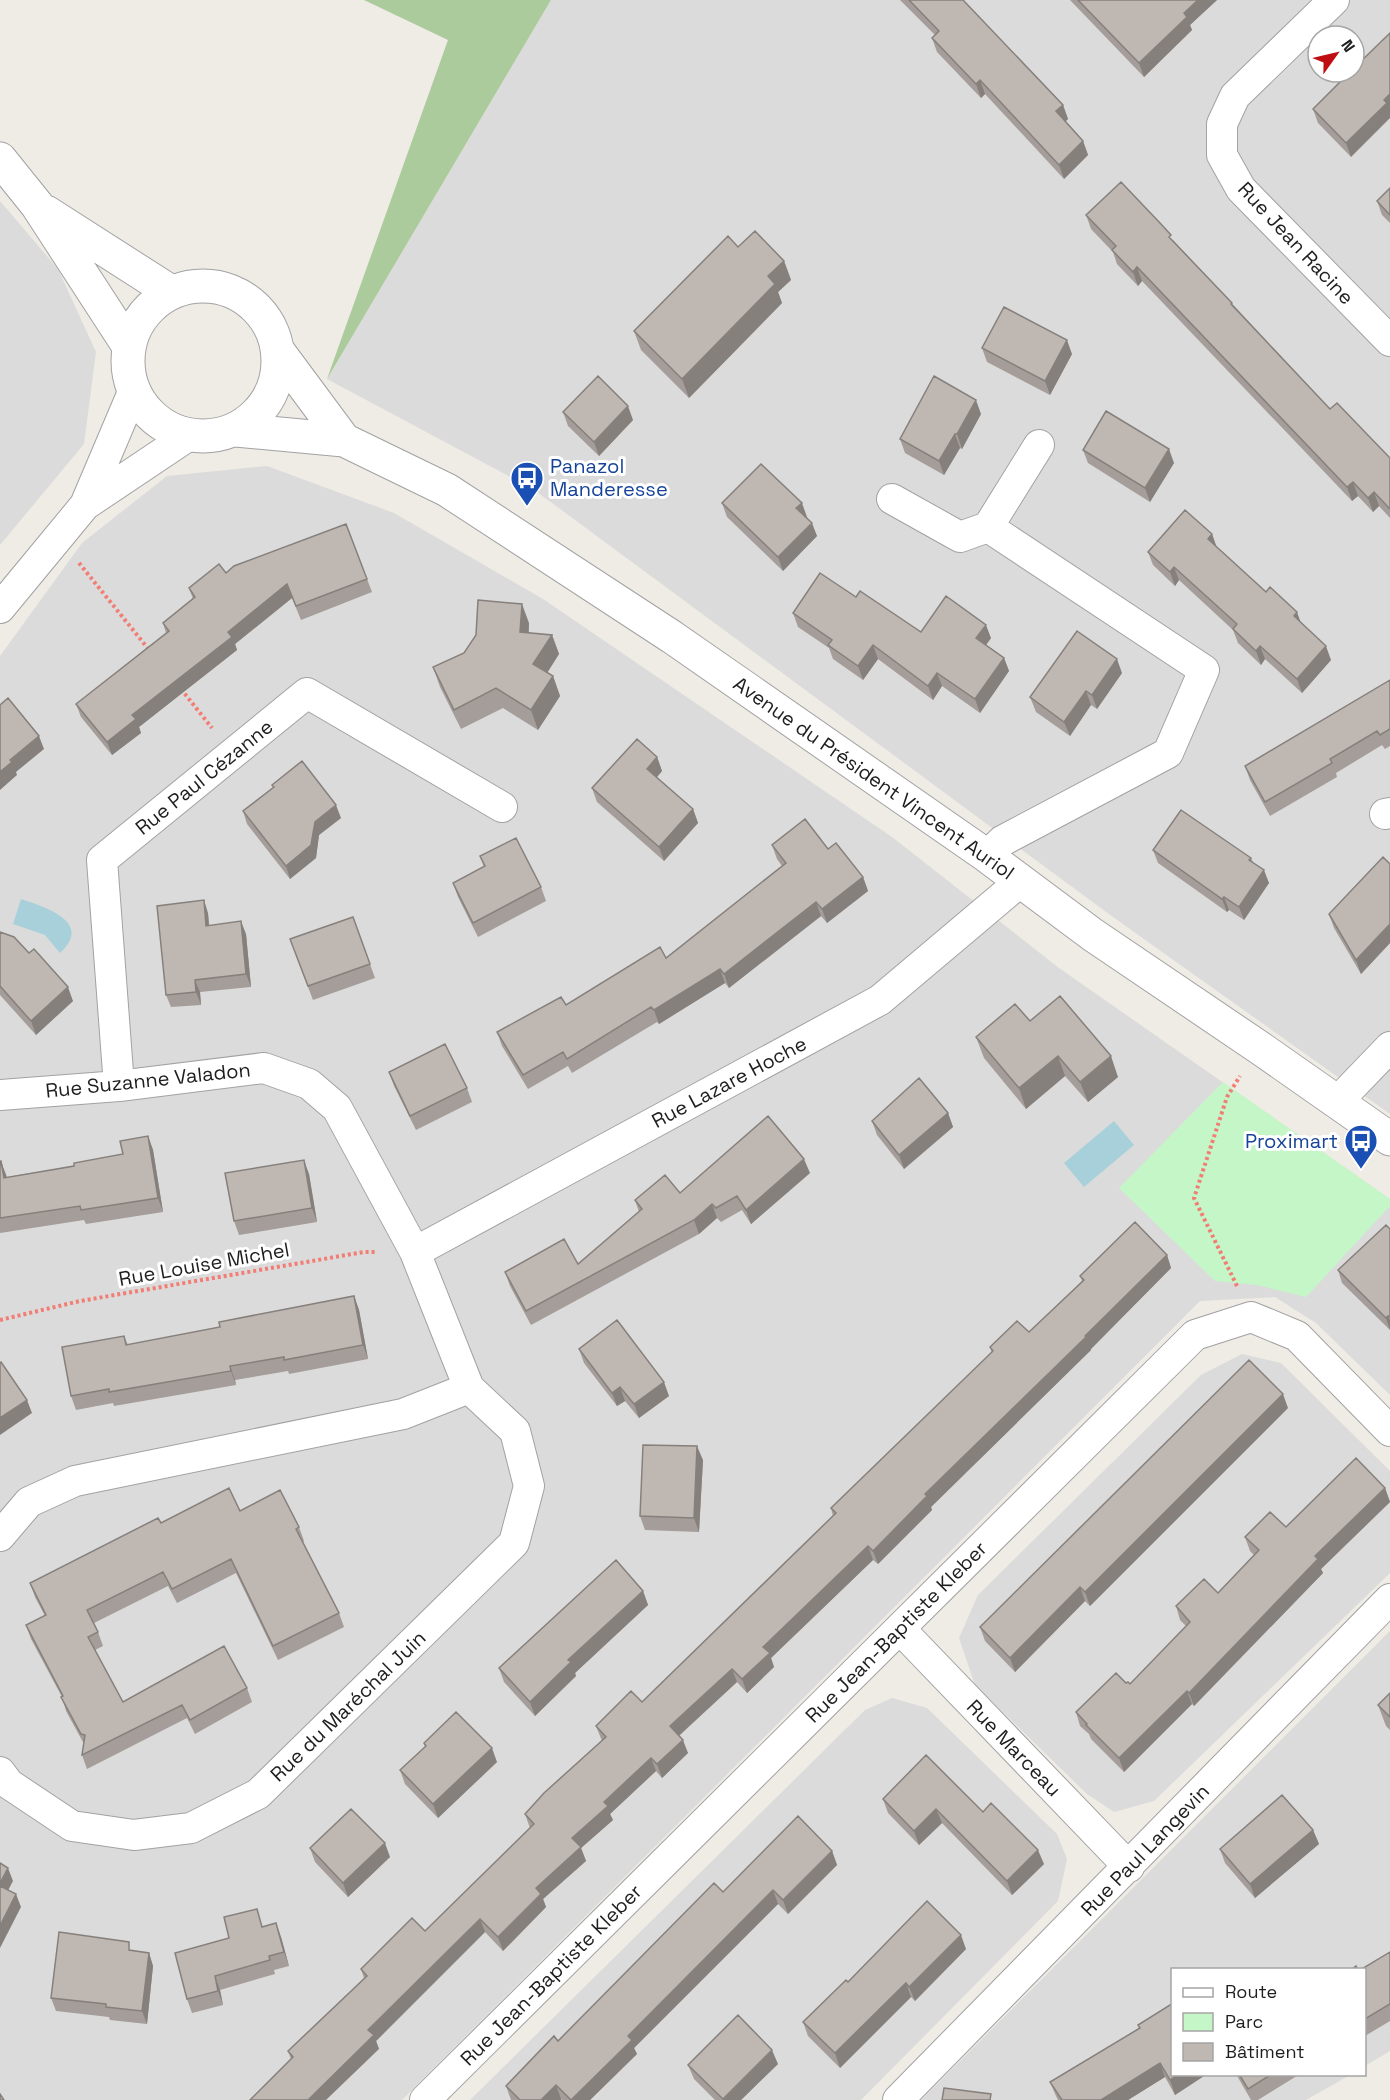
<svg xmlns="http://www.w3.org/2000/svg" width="1390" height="2100" font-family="'Space Grotesk',sans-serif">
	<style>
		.residential { fill: #dcdbdb; fill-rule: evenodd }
		.forest { fill: #accb9c }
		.park { fill: #c5f6c7 }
		.water { fill: #a8d0da }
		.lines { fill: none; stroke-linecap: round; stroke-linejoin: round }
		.minor-casing { stroke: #a2a2a2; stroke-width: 32 }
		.tertiary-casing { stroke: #a2a2a2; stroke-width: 35 }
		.path { stroke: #f17d74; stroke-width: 4; stroke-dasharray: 3 3; stroke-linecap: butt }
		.minor { stroke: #fff; stroke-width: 30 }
		.tertiary { stroke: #fff; stroke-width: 33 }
		.wall { fill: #a49d99 }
		.shaded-wall { fill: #86807d }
		.building { fill: #bfb7b2; stroke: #86807d; stroke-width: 1.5 }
		.labels { text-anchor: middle; stroke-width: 6; stroke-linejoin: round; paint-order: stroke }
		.street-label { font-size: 20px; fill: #1e1e1e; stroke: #fff }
		.transit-label { font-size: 20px; fill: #164399; stroke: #fff; text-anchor: start }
	</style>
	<rect width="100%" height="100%" fill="#efebe5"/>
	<!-- residential -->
	<path class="residential" d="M551,0H1390V1114L1113,917L533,489L327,379ZM1318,36H1354V72H1318Z
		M0,201L58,269L96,352L84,444L0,545Z
		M267,466L394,513L543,599L892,837L1059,968L1390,1199V1395L1316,1323L1275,1297L1200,1301L402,2100H0V656L82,543L167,476Z
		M1242,1354L1281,1363L1390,1471V1573L1154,1801L1114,1812L1087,1794L975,1685L959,1638L978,1595L1201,1375Z
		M1390,1631V2051L1365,2066L1364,1970H1172V2074L1350,2075L1306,2100H921Z
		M892,1698L927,1708L1057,1834L1067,1859L1058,1901L861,2100H470L865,1710Z"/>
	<!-- forest -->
	<path class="forest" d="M364,0H551L327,379L448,40Z"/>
	<!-- park -->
	<path class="park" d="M1223,1082L1390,1199V1206L1306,1297L1257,1285L1215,1281L1119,1188Z"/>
	<!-- water -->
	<path class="water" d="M21,899C45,907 94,922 60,953L45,935L13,924Z
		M1114,1121L1134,1145L1084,1187L1064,1163Z"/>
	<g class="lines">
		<!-- minor casing -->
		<g class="minor-casing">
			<path id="minor" d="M1334,0L1235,96L1222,124V155L1241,189L1390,341
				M892,499L960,537L988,527
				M85,505L188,436
				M0,608L85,505L133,392
				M1385,814L1390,813
				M987,856L1002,841L1168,753L1204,670L988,527L1039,445
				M119,1086L102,860L307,693L502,807
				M0,1095L119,1086L264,1068L309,1084L337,1108L415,1252L469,1388L515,1431L529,1486L514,1543L258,1794L191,1828L134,1835L72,1826L9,1784L0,1772
				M1337,1102L1390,1047
				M415,1252L880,1000L1021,881
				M0,1536L29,1502L75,1481L403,1414L469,1388
				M900,1629L1129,1867
				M425,2100L1195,1335L1251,1317L1297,1336L1390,1431
				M898,2100L1390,1599"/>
		</g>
		<!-- tertiary casing -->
		<g class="tertiary-casing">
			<path id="tertiary" d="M0,159L37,205L128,345
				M46,212L171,292
				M128 361a75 75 0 1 1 150 0a75 75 0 1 1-150 0Z
				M278,351L344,440
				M236,430L344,440L447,490L672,637L987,856L1093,935L1260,1048L1390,1139"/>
		</g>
		<!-- path -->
		<path class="path" d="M79,563L150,651
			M181,689L212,728
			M1237,1286L1194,1198L1227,1097L1240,1076
			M0,1320L80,1301L364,1252H376"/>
		<!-- minor -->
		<use href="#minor" class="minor"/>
		<!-- tertiary -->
		<use href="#tertiary" class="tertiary"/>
	</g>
	<!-- wall -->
	<path class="wall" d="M900,0H963L1063,105L1068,119L1065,122L1083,141L1088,155L1064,179L985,94L981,98L937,52L932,38L935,35Z
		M1070,0H1217L1190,25L1192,30L1144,77Z
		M1390,33L1351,157L1318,123L1313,109Z
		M1390,188V223L1382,215L1377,201Z
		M1086,215L1173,240L1330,409L1390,458V518L1379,506L1373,512L1358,496L1352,501L1142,281L1138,286L1117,264L1113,252L1091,229Z
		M738,247L784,261L791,280L778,292L782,303L689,398L641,350L634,331Z
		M982,348L1072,354L1050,395L987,362Z
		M563,412L633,420L599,456L568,426Z
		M981,414L962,449L960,448L944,475L905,453L900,439Z
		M1083,450L1174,463L1150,502L1088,463Z
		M722,503L807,517L817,536L783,571L727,517Z
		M346,524L372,592L301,620L292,598L235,644L237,650L139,727L141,733L112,755L81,717L76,704L166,633L163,623L193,599L189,588Z
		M1212,534L1216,546L1301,623L1331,660L1302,693L1265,659L1261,665L1238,643L1233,630L1179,580L1175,586L1153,565L1148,552Z
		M856,597L921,632L991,638L986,645L1004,658L1009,671L980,713L942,686L933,700L878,659L863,680L833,659L829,648L798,627L793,613Z
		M529,623V633L552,635L559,654L547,673L553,676L560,696L538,730L503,708L461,729L440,687L433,667Z
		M1122,673L1097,709L1091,705L1070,736L1036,712L1030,697Z
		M1390,680V746L1385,749L1382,745L1336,773L1337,777L1270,816L1250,780L1245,766Z
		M657,757L662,771L657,777L693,809L698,823L664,861L597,802L592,788Z
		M272,785L341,818L319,835L316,858L290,879L247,824L243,811L273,788Z
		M772,845L828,849L863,877L868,891L827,923L821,916L729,988L725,983L659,1024L657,1022L572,1073L568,1066L528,1089L502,1046L497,1032L566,1005L666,958L782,866L777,859Z
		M1153,850L1251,858L1253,862L1269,883L1244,920L1229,910L1227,912L1158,863Z
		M480,856L541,887L546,901L478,937L458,897L453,883L484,867Z
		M1390,864V943L1361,974L1334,928L1329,914Z
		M208,913L209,925L246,934L251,987L200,992L201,1005L171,1007L166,995Z
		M353,917L375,978L313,1000L295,953Z
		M0,932L73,1001L36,1035L0,995Z
		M1030,1021L1118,1077L1088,1102L1065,1076L1026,1109L984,1058L976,1037Z
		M389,1072L467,1088L472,1102L416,1130L394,1086Z
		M948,1113L953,1127L904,1169L877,1135L872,1121Z
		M148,1136L153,1150L163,1212L86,1224L84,1220L0,1233V1161L7,1177L74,1166L123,1154Z
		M810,1173L751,1224L742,1210L721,1222L717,1218L699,1234L531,1325L510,1286L505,1272L578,1264L639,1212L635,1200Z
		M309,1174L317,1222L239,1235L234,1221Z
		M1390,1229V1330L1342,1283L1338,1270Z
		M1167,1255L1171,1268L1091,1349V1350L931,1507L932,1510L878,1564L873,1560L771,1658L774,1667L747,1693L737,1682L679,1736L688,1753L662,1778L656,1771L610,1814L613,1820L581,1848L586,1861L543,1899L546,1907L503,1951L485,1932L376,2041L379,2049L291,2059L288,2051L364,1978L361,1969L425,1931L530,1828L525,1814L602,1741L596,1726L642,1702L833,1516L831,1508L992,1353L990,1347L1029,1332L1082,1281L1080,1276Z
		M354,1296L359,1310L368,1359L289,1374L288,1371L235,1380L236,1385L114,1406L113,1403L76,1410L71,1396L124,1336L128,1345L220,1327Z
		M579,1349L669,1396L639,1418L625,1401L617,1406L584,1363Z
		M1288,1408L1090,1606L1085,1601L1015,1672L985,1641L980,1627Z
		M703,1460L699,1532L645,1530L640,1516Z
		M1385,1488L1390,1502L1321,1569L1323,1573L1194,1706L1192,1704L1124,1772L1091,1739L1089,1734L1080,1726L1076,1712L1126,1683L1130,1684L1186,1626L1180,1620L1176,1606L1218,1593L1254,1555L1250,1551L1245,1537L1286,1527Z
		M240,1511L299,1527L304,1541L303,1542L339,1613L344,1627L278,1660L236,1573L177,1603L168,1586L94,1623L98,1632L103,1646L95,1650L123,1702L247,1688L252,1702L195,1734L187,1718L87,1769L82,1755L84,1744L66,1711L62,1697L31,1639L26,1625L45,1616L35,1597L30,1583L161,1523Z
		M643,1591L648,1605L575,1673L576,1676L535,1716L504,1682L499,1668Z
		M1390,1693V1730L1386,1726L1378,1705Z
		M424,1743L497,1762L438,1818L405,1784L400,1770L425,1747Z
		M883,1799L983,1812L1044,1864L1012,1895L942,1823L919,1845L888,1813Z
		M1313,1830L1319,1844L1255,1898L1225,1863L1220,1849Z
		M310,1848L390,1857L348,1897L315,1862Z
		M832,1851L837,1865L788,1914L778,1904L634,2048L637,2054L590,2100H562L561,2099V2100H511L506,2086L558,2041L723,1892Z
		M263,1926L281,1937L289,1966L274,1970L275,1974L220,1990L223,2005L192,2013L187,1999L229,1938Z
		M966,1949L915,2001L911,1997L840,2068L808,2036L803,2022L848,1982Z
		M133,1951L149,1953L153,1966L147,2024L110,2020L109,2017L56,2011L51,1998Z
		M1390,1952V2021L1365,2036V1970Z
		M1138,2025L1173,2074H1207L1175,2095L1165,2077L1128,2100H1058L1056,2096L1050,2082L1139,2028Z
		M778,2064L741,2100H715L694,2079L688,2065Z
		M1236,2074H1300L1258,2100H1251Z"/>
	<!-- shaded-wall -->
	<path class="shaded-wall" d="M1198,0H1217L1190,25L1192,30L1144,77L1139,63L1184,13Z
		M980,80L985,94L981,98L976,84Z
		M1390,94V118L1351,157L1346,143Z
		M1063,105L1068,119L1061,125L1056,111Z
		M1083,141L1088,155L1064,179L1059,165Z
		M784,261L791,280L778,292L782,303L689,398L682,379L768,276Z
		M1137,267L1142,281L1138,286L1133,272Z
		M1067,340L1072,354L1050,395L1045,381Z
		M976,400L981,414L962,449L957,434Z
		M628,406L633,420L599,456L594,442Z
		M955,434L960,448L944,475L939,461Z
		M1169,449L1174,463L1150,502L1145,488Z
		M1353,482L1358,496L1352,501L1347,487Z
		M1374,492L1379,506L1373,512L1368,498Z
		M802,503L807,517L801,522L796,508Z
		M812,523L817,536L783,571L778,557Z
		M1212,534L1217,548L1208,539Z
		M1174,567L1179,580L1175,586L1170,572Z
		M287,584L292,598L235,644L237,650L139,727L141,733L112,755L107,742L132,715L228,632Z
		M522,604L529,623L527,652L520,632Z
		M1297,612L1302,626L1294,616Z
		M986,625L991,638L981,652L976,638Z
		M552,635L559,654L540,684L533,664Z
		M873,645L878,659L863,680L858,666Z
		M1260,646L1265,659L1261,665L1256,651Z
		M1326,646L1331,660L1302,693L1297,679Z
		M1004,658L1009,671L980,713L975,699Z
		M1117,659L1122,673L1097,709L1092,695Z
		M937,673L942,686L933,700L928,686Z
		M553,676L560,696L538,730L531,710Z
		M1086,691L1091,705L1070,736L1064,722Z
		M39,736L44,749L16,772L17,775L0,790V772L10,760Z
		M657,757L662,771L652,783L647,769Z
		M336,805L341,818L319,835L316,858L290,879L286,866L315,822Z
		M693,809L698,823L664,861L659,847Z
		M1264,870L1269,883L1244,920L1239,907Z
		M863,877L868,891L827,923L822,909Z
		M1224,897L1229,910L1227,912L1222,899Z
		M204,900L208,913L210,938L206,926Z
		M816,902L821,916L729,988L724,974Z
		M241,921L246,934L251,987L246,974Z
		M1390,924V943L1361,974L1356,960Z
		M720,969L725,983L659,1024L654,1010Z
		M195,980L200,992L201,1005L196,992Z
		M68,987L73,1001L36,1035L31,1021Z
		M1058,1056L1065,1076L1026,1109L1019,1088Z
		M1111,1056L1118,1077L1088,1102L1080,1082Z
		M948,1113L953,1127L904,1169L899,1155Z
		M148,1136L153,1150L163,1212L158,1198Z
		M804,1159L810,1173L751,1224L746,1210Z
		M304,1160L309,1174L317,1222L312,1208Z
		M1,1161L6,1175L9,1192L4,1178Z
		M712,1204L717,1218L699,1234L694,1220Z
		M1167,1255L1171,1268L1091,1349V1350L931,1507L932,1510L878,1564L873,1551L925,1494Z
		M354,1296L359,1310L368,1359L363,1345Z
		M1388,1316L1390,1320V1330L1386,1318Z
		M230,1366L235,1380L236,1385L231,1371Z
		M664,1382L669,1396L639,1418L634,1404Z
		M620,1387L625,1401L617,1406L612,1393Z
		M1283,1394L1288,1408L1090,1606L1085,1592Z
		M27,1400L32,1413L0,1435V1418Z
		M697,1446L703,1460L699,1532L694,1518Z
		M1385,1488L1390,1502L1321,1569L1323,1573L1194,1706L1189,1693L1315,1556Z
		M868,1546L873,1560L771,1658L774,1667L747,1693L742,1679L763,1647Z
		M1080,1587L1085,1601L1015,1672L1010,1658Z
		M643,1591L648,1605L575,1673L576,1676L535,1716L530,1702L568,1660Z
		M732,1669L737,1682L674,1740L670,1726Z
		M1187,1691L1192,1704L1124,1772L1119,1758Z
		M683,1740L688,1753L662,1778L657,1764Z
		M492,1748L497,1762L438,1818L433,1804Z
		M651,1758L656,1771L610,1814L613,1820L581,1848L586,1861L543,1899L546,1907L503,1951L498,1937L536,1888L572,1838L604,1802Z
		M936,1809L942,1823L919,1845L914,1831Z
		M1313,1830L1319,1844L1255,1898L1250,1884Z
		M385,1843L390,1857L348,1897L343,1883Z
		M1038,1850L1044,1864L1012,1895L1007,1881Z
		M832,1851L837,1865L788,1914L783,1900Z
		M8,1868L13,1881L4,1898L0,1888V1883Z
		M773,1890L778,1904L634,2048L637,2054L590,2100H572L628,2036Z
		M16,1894L21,1907L0,1948V1926Z
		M480,1919L485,1932L376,2041L379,2049L326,2100H308L368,2030Z
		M276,1923L281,1937L289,1966L284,1952Z
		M961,1935L966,1949L915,2001L909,1987Z
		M149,1953L153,1966L147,2024L142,2011Z
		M215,1976L220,1990L223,2005L218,1991Z
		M906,1983L911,1997L840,2068L835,2053Z
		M772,2050L778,2064L741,2100H723Z
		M1160,2063L1165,2077L1128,2100H1101Z
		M1180,2074H1207L1175,2095L1170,2080Z
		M556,2085L561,2099V2100H541Z"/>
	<!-- building -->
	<path class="building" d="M909,0H963L1063,105L1056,111L1083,141L1059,165L980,80L976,84L932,38L939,31Z
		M1078,0H1198L1184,13L1187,17L1139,63Z
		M1390,33V94L1384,100L1387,103L1346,143L1313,109L1350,72H1354V68Z
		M1121,182L1160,223L1171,235L1169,237L1232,303L1231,304L1330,409L1337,403L1390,458V509L1374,492L1368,498L1353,482L1347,487L1137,267L1133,272L1112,250L1116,246L1086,215Z
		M1390,188V215L1377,201Z
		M755,231L784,261L768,276L775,284L682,379L634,331L728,236L738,247Z
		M1004,307L1067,340L1045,381L982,348Z
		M598,376L628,406L594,442L563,412Z
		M934,376L976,400L957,434H955L939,461L900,439Z
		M1106,411L1169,449L1145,488L1083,450Z
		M761,464L802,503L796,508L812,523L778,557L722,503Z
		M1185,510L1212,534L1208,539L1266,592L1270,587L1297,612L1294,616L1326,646L1297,679L1260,646L1256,651L1233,629L1237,624L1174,567L1170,572L1148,552Z
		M346,524L367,579L296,606L287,584L228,632L232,637L132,715L136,719L107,742L76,704L169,631L163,623L195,597L189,588L219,564L226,573L234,566Z
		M820,573L856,597L860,591L921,632L946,596L986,625L976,638L1004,658L975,699L937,673L928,686L873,645L858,666L828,645L832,640L793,613Z
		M478,600L522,604L520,632L552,635L533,664L553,676L531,710L496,688L454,710L433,667L464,653L476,635Z
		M1077,631L1117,659L1092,695L1086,691L1064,722L1030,697Z
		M1390,680V729L1380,735L1377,731L1330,759L1332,763L1265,802L1245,766Z
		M8,698L39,736L10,760L12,762L0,772V705Z
		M637,739L657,757L647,769L693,809L659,847L592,788Z
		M302,761L336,805L315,822L311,845L286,866L243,811L274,787L272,785Z
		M1181,810L1251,858L1249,860L1264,870L1239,907L1224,897L1222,899L1153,850Z
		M805,819L828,849L836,843L863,877L822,909L816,902L724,974L720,969L654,1010L651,1007L567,1059L563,1052L523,1075L497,1032L561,997L566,1005L660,947L666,958L786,863L772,845Z
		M516,838L541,887L473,923L453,883L485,866L480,856Z
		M1383,857L1390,864V924L1356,960L1329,914Z
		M204,900L206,926L241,921L246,974L195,980L196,992L166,995L157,906Z
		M353,917L370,964L308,986L290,939Z
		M0,932L14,937L29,953L34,949L68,987L31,1021L0,986Z
		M1060,996L1111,1056L1080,1082L1058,1056L1019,1088L976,1037L1015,1004L1030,1021Z
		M445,1044L467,1088L410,1116L389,1072Z
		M919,1078L948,1113L899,1155L872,1121Z
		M768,1116L804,1159L746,1210L737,1196L716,1208L712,1204L694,1220L526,1311L505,1272L564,1239L578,1264L642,1209L635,1200L665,1175L680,1193Z
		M148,1136L158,1198L81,1210L80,1206L0,1218V1161H1L4,1178L74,1166V1163L123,1154L120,1141Z
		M304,1160L312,1208L234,1221L225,1173Z
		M1135,1222L1167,1255L1085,1336L1086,1337L925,1494L927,1496L873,1551L868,1546L763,1647L770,1653L742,1679L732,1669L670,1726L683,1740L657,1764L651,1758L604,1802L608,1806L572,1838L581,1847L536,1888L541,1894L498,1937L480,1919L368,2030L374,2035L308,2100H250L293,2057L288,2051L367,1976L361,1969L412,1918L425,1931L534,1824L525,1814L544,1793L606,1737L596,1726L631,1691L642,1702L836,1513L831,1508L993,1351L990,1347L1017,1321L1029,1332L1084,1280L1080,1276Z
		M1386,1225L1390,1229V1317L1388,1316L1386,1318L1338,1270Z
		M354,1296L363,1345L284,1360V1357L230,1366L231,1371L109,1392V1389L71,1396L62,1347L124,1336L126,1345L220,1327L219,1322Z
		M617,1320L664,1382L634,1404L620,1387L612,1393L579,1349Z
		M1249,1360L1283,1394L1085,1592L1080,1587L1010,1658L980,1627Z
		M1,1362L27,1400L0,1418V1363Z
		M643,1445L697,1446L694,1518L640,1516Z
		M1356,1458L1385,1488L1315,1556L1318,1559L1189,1693L1187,1691L1119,1758L1086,1725L1087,1724L1076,1712L1116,1673L1126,1683L1128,1682L1130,1684L1190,1622L1176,1606L1204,1579L1218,1593L1259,1550L1245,1537L1270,1512L1286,1527Z
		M229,1488L240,1511L280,1490L299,1527L296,1529L339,1613L273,1646L231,1559L172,1589L163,1572L87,1610L98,1632L88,1637L123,1702L224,1646L247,1688L190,1720L182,1705L82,1755L85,1735L81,1734L61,1697L63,1696L26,1625L46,1615L30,1583L158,1518L161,1523Z
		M616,1560L643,1591L568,1660L571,1662L530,1702L499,1668Z
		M1390,1693V1717L1378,1705Z
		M456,1712L492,1748L433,1804L400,1770L426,1746L424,1743Z
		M926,1755L983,1812L991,1803L1038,1850L1007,1881L936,1809L914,1831L883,1799Z
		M1282,1795L1313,1830L1250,1884L1220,1849Z
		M351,1809L385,1843L343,1883L310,1848Z
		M798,1816L832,1851L783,1900L773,1890L628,2036L632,2040L571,2100L556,2085L541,2100H520L506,2086L554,2036L558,2041L714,1883L723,1892Z
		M0,1863L8,1868L0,1883Z
		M0,1886L16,1894L0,1926Z
		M927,1901L961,1935L909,1987L906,1983L835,2053L803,2022L846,1980L848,1982Z
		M257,1909L262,1927L276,1923L284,1952L269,1956L270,1960L215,1976L218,1991L187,1999L175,1953L229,1938L224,1917Z
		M59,1932L129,1942V1950L149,1953L142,2011L106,2007V2004L51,1998Z
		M1390,1952V2004L1365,2019V1970H1360Z
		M1356,1966L1358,1970H1351Z
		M1173,2003V2074H1180L1170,2080L1160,2063L1101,2100H1062L1050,2082L1140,2028L1138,2025Z
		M738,2015L772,2050L723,2099L688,2065Z
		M1239,2074H1272L1248,2089Z
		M944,2088L991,2094L990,2100H942Z
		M0,2094L4,2100H0Z"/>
	<!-- icons -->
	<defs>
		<g id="bus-pin" transform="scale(1.725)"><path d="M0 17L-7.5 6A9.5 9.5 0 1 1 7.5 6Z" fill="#1a4fb4" stroke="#fff"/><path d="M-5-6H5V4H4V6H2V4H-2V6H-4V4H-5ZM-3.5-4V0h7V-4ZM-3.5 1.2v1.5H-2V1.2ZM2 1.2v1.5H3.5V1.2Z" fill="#fff"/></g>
	</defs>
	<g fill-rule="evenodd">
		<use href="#bus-pin" x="527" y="478"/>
		<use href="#bus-pin" x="1361" y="1141"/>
	</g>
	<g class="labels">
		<!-- street labels -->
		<g class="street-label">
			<text transform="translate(1296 243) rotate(47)" y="7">Rue Jean Racine</text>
			<text transform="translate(204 777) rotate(-39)" y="7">Rue Paul Cézanne</text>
			<text transform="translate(874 778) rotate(35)" y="7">Avenue du Président Vincent Auriol</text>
			<text transform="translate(148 1080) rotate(-6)" y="7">Rue Suzanne Valadon</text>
			<text transform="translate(729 1082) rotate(-28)" y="7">Rue Lazare Hoche</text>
			<text transform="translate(204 1264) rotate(-10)" y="7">Rue Louise Michel</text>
			<text transform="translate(896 1632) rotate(-45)" y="7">Rue Jean-Baptiste Kleber</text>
			<text transform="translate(348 1706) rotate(-44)" y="7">Rue du Maréchal Juin</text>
			<text transform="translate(1014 1748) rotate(46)" y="7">Rue Marceau</text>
			<text transform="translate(1145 1850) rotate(-46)" y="7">Rue Paul Langevin</text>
			<text transform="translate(551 1975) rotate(-45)" y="7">Rue Jean-Baptiste Kleber</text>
		</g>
		<!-- transit labels -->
		<g class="transit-label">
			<text x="550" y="473">Panazol<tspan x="550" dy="23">Manderesse</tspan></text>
			<text x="1338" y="1148" text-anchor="end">Proximart</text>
		</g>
	</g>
	<!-- legend -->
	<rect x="1171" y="1968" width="195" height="108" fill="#ffffff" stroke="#a5a5a5" stroke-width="1.5"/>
	<rect x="1183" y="1988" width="30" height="9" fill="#ffffff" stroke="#a5a5a5" stroke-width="1.5"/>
	<text x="1225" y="1998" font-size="18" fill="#1e1e1e">Route</text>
	<rect x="1183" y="2013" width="30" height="18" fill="#c5f6c7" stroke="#a5a5a5" stroke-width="1.5"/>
	<text x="1225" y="2028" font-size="18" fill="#1e1e1e">Parc</text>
	<rect x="1183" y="2043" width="30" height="18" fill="#bfb7b2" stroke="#a5a5a5" stroke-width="1.5"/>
	<text x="1225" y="2058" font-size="18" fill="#1e1e1e">Bâtiment</text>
	<!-- north arrow -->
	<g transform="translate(1336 54) rotate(56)"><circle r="28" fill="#ffffff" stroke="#a5a5a5" stroke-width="1.5"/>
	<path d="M0-4.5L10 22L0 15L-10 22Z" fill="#c00d12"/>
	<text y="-9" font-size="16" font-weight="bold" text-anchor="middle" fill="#1e1e1e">N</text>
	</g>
</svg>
